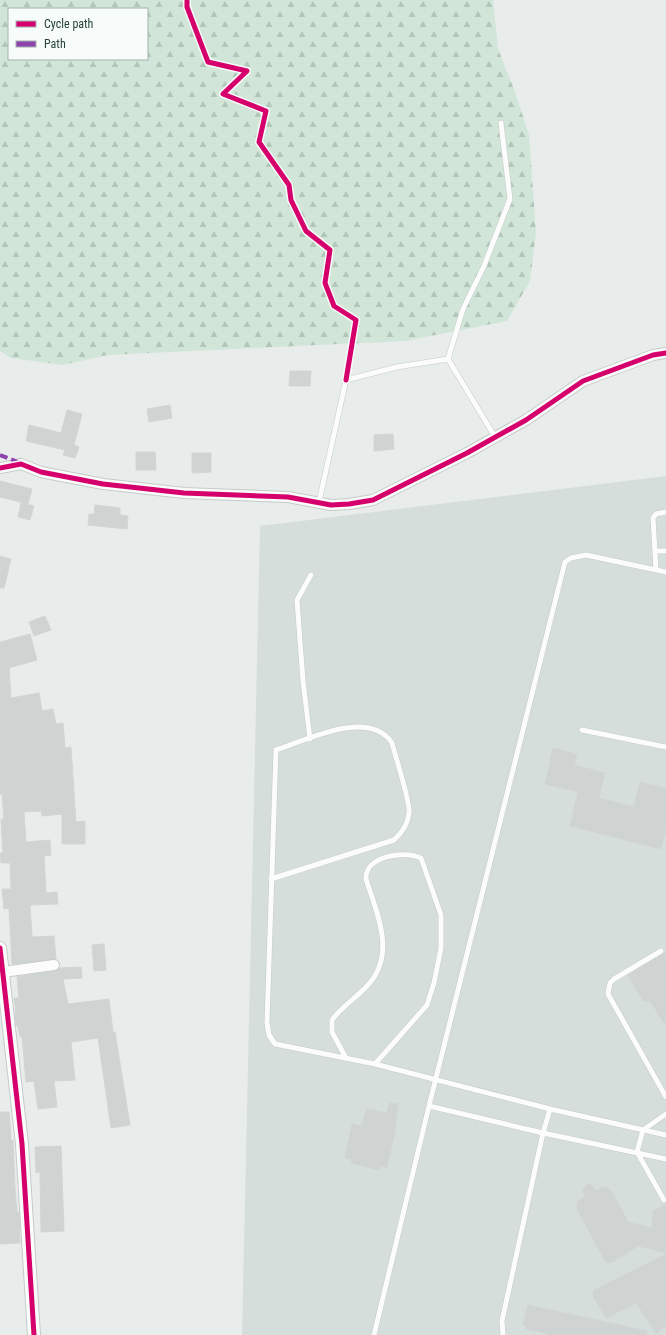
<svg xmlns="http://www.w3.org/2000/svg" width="666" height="1335" font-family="'Roboto Condensed',sans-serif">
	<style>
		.built { fill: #d6dedb }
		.forest { fill: url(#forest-firs); fill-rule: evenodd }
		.building { fill: #cfd4d2; stroke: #d1d6d4 }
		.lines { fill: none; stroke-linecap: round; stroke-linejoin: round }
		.service-casing { stroke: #c5cac8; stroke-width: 6 }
		.minor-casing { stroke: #c5cac8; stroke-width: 12 }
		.tertiary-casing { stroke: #c5cac8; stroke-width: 14 }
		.service { stroke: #fcfcfc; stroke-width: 5 }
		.minor { stroke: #fcfcfc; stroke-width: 10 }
		.tertiary { stroke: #fcfcfc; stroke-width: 12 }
		.quiet { stroke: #8e44ad; stroke-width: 4; stroke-dasharray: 8 4; stroke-linecap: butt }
		.cycleway-casing { stroke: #f7fbf9; stroke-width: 8 }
		.cycleway { stroke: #d6006c; stroke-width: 5 }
	</style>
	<defs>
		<pattern id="forest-firs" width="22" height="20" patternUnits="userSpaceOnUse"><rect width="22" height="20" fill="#d1e6d8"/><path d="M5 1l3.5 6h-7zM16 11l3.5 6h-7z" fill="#b3c6ba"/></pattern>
	</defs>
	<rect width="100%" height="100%" fill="#e8edeb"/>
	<!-- built -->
	<path class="built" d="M666,476V1335H242L260,526Z"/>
	<!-- forest -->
	<path class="forest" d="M0,0H493L498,49L515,92L529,135L536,233L530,281L507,321L405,341L107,355L63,365L11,358L0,351ZM9,9H147V59H9Z"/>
	<!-- building -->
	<path class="building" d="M290,371H311L310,386H289Z
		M170,405L172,418L149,422L147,409Z
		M67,410L82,414L74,445L79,447L75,458L63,455L65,450L26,441L29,425L61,433Z
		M393,434L394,449L374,451V435Z
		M136,452H155L156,470H136Z
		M192,453H211V472L192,473Z
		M0,481L32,489L28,504L0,497Z
		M21,503L34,506L30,520L18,517Z
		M95,505L120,508V515L128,516L127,529L88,525L89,514H94Z
		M0,556L11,559L4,588H0Z
		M45,616L51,630L34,636L29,622Z
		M30,634L37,660L9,668L11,698L39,693L42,711L53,709L56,724L63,723L65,748L71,747L76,822L85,821V844H62V814L42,816L41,811L24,812L26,842L50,840L51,855L44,856L46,893L57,892L58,904L30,905L32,937L54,936L56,959L12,964L9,908L4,909L2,889H11L10,863H1L0,853H3L1,819H4L2,794H0V642Z
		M553,748L577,754L574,765L605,773L599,798L634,807L640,782L666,788V829L661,849L570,826L578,792L545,784Z
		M104,944L106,970L94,971L92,945Z
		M666,951V1026L650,1001H643L628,975L663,954Z
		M81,967L82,978L63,979L68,1004L109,999L113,1032H115L130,1125L111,1128L98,1038L71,1042L75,1080L54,1081L57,1107L38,1109L34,1081L26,1082L22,1036L20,1037L18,1026H16L15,1011H16L14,998H19L17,977L55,971L60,968Z
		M389,1103L398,1104L395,1131L387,1168L380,1166L379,1170L351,1163L352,1160L345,1158L352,1124L362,1126L366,1109L387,1113Z
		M0,1112H9L11,1141L13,1140L15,1189L17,1212H19L20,1243L0,1244Z
		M61,1146L64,1231L41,1232L40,1172L36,1173L35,1147Z
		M587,1184L592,1185L596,1191L603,1187H607L613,1193L628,1222L652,1228L653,1211L666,1204V1253L638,1246L611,1263L605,1261L577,1209V1202L586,1196L582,1191Z
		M666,1254V1326L656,1333L636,1303L606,1318L593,1297L594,1290Z
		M528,1305L647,1331L646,1335H553L526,1329V1325H523Z"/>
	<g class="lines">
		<!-- service casing -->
		<g class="service-casing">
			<path id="service" d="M448,359L463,309L484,266L510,199L501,123
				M319,502L346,380L397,367L448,359L495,437
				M655,551H666
				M656,570L653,518L656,514L666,512
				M582,730L666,747
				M310,739L303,681L297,600L311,575
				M271,879L394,840C402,833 408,824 409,813C411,804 395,755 392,743C369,708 307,740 276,750L267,1023L269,1035L275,1044L375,1064L550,1109L666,1135
				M661,951L614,979L610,983L608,994L666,1097
				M346,1058L332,1032V1020C341,1007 356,998 367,986C397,955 377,914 366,879C365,856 404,850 421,858L441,915V948L434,983L427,1005L375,1064
				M429,1106L543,1133L666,1159
				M664,1200L637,1152L643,1130L666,1114
				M374,1335L429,1106L565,562L571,558L586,555L666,572
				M503,1335L502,1321L543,1133L550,1109"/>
		</g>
		<!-- minor casing -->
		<g class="minor-casing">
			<path id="minor" d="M0,468L21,464L41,472L103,484L184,493L288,497L331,505L349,504L373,500L467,453L526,420L583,381L653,355L666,353
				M3,972L54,965"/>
		</g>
		<!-- tertiary casing -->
		<g class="tertiary-casing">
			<path id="tertiary" d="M0,948L22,1144L34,1335"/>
		</g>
		<!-- service -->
		<use href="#service" class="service"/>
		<!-- minor -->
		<use href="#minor" class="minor"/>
		<!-- tertiary -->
		<use href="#tertiary" class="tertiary"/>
		<!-- quiet -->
		<path class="quiet" d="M0,455L20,463"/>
		<!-- cycleway casing -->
		<g class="cycleway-casing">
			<path id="cycleway" d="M187,0V7L208,62L247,71L223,94L266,111L259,142L289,185L291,200L306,231L330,250L325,283L334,306L356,320L346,380
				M0,468L21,464L41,472L103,484L184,493L288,497L331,505L349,504L373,500L467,453L526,420L583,381L653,355L666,353
				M0,948L22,1144L34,1335"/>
		</g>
		<!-- cycleway -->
		<use href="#cycleway" class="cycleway"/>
	</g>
	<!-- legend -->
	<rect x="8" y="8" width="140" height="52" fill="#f7fbf9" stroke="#a3b1ad"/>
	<rect x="16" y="21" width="20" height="6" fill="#d6006c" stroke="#a3b1ad"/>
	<text x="44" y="28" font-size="12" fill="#24423a">Cycle path</text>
	<rect x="16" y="41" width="20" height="6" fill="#8e44ad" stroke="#a3b1ad"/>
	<text x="44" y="48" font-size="12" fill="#24423a">Path</text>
</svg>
